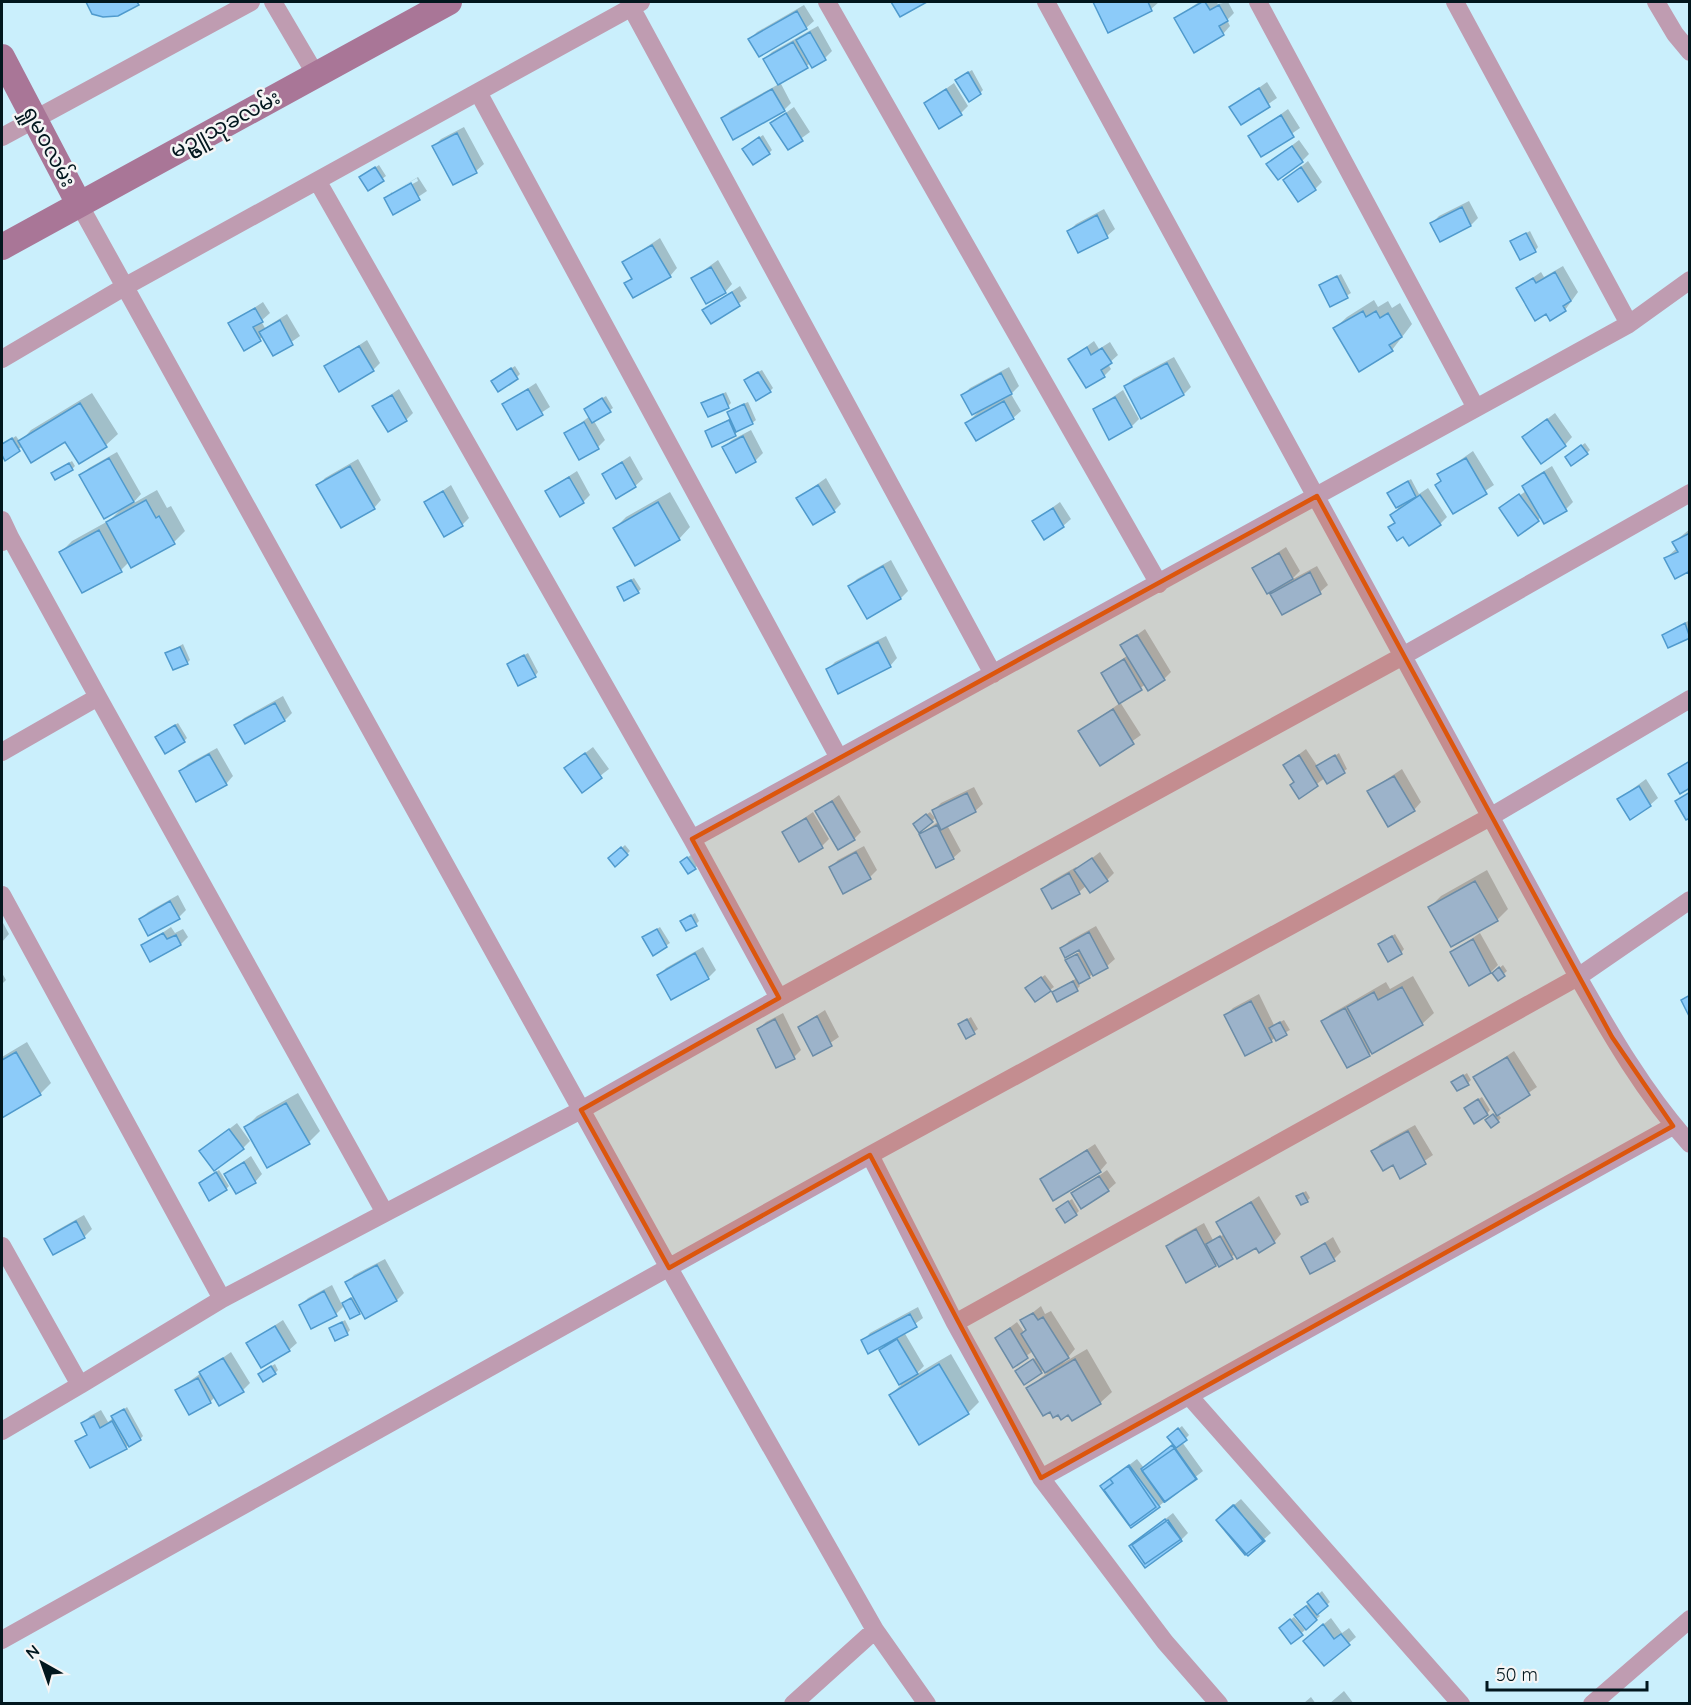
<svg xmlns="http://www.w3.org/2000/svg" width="1691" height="1705" font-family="Quicksand,'Noto Sans Myanmar',sans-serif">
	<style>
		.shadow { fill: #0003 }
		.building { fill: #8ccbf9; stroke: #4f9acd; stroke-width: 1.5 }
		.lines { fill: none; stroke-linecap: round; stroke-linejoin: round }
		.street { stroke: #bf9cb1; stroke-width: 18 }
		.secondary { stroke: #a97697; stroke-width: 26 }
		.marked { fill: #dc560d; fill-opacity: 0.2; stroke: #dc560d; stroke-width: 4.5; stroke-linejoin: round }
		.labels { text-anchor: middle; stroke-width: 5; stroke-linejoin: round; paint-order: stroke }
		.street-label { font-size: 21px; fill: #02171e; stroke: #f5f5f5 }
	</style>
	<rect width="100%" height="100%" fill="#caeffc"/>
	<!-- shadow -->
	<path class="shadow" d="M87,2H141L93,12Z
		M1094,2H1159L1151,9L1109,31Z
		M1199,2H1216L1218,4L1228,2L1234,13L1227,20L1230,26L1223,34L1175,18Z
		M804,5L814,21L806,28L750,39L757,32Z
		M818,26L832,51L825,58L812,66L811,63L780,82L791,103L784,110L723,118L730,111L779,84L765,59L772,52Z
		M972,70L983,90L980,93L960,77Z
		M1267,82L1277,98L1241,123L1231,108Z
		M954,83L968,106L961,113L926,103Z
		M794,107L810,132L788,148L772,123Z
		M1288,109L1300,128L1261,155L1250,137Z
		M464,127L484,164L476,171L453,183L434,146L441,139Z
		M763,135L772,150L769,153L747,146Z
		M1299,140L1309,154L1302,161L1268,164Z
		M1308,161L1322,182L1315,189L1285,180Z
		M379,165L386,176L368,189L361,177Z
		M418,177L427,191L394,213L386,199L392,192V195L418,181L417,178L393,192Z
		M1469,201L1478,218L1471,225L1441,240L1432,223L1439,216Z
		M1104,209L1115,229L1107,236L1079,251L1069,231L1076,224Z
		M1530,231L1538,247L1535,251L1511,241Z
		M660,238L677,268L670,276L626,284L633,277L624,262Z
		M718,260L732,284L725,292L693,278Z
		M1563,266L1578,292L1565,310L1546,312L1518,288L1541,272L1544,277Z
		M1341,274L1351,293L1331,305L1321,285Z
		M740,286L747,298L711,322L704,310Z
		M1374,300L1378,307L1388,301L1392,308L1400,303L1412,324L1392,350L1335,328L1347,317Z
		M263,302L270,313L261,321L265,328L287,314L300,336L274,354L264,336L245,349L230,324Z
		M367,340L380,363L373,370L326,367Z
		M1094,341L1099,349L1110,342L1118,355L1108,364L1111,369L1104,376L1070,359Z
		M1174,357L1191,387L1184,394L1125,387L1133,379Z
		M515,366L520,374L517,377L496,378Z
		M1009,367L1019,386L1011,394L1021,411L1013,418L967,423L980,410L963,395L970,388Z
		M762,370L773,388L770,391L749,377Z
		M536,383L550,407L518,428L504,404Z
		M399,389L413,413L406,420L374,406Z
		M1123,390L1139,419L1132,426L1094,410Z
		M726,392L731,403L728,406L703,404Z
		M92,393L118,434L106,445L79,462L66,440L23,446L5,458L2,445L16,436L20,442L31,430Z
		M606,396L613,408L594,421L605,440L598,447L566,434L590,416L586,409L589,406Z
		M748,402L756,420L752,423L738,430L735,435L707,431L731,418L729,412L732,409Z
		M1555,413L1572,437L1565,445L1524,437Z
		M751,430L763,453L755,461L736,471L724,447L732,440Z
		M1585,443L1590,450L1587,453L1570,454Z
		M1473,451L1494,485L1453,512L1439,475Z
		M117,452L141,494L132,504L157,490L167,508L171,506L185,531L174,542L129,562L121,570L61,552L72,541L110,520L120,510L81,475L89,468Z
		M630,456L643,479L635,486L603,474Z
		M358,459L381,500L374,508L318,486L325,478Z
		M72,461L75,466L72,469L53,473Z
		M1552,466L1573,502L1566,509L1545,522L1542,516L1538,520L1501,509L1526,491L1523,486L1531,479Z
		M577,471L590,495L583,502L546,491Z
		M826,478L841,504L834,511L798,498Z
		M1411,479L1419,494L1428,488L1447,517L1440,524L1389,527L1396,521L1392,515L1398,509L1389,493Z
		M451,485L469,518L462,525L426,502Z
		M670,492L690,527L679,539L615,528L626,517Z
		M1060,502L1071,519L1063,526L1034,521Z
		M1690,529V572L1666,558L1677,548L1674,542Z
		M1286,547L1300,571L1291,580L1317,566L1328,585L1320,592L1282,613L1272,594L1281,585L1254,568Z
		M891,560L908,591L901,598L850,586L857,579Z
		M634,578L641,589L638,592L618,588Z
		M1688,621L1690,636L1669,646L1663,635Z
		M1145,629L1171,672L1164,679L1146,684L1120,702L1141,735L1100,764L1080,731L1120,703L1103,673L1128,655L1122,646Z
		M886,636L897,658L890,666L828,669L835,662Z
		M183,644L190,660L187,663L167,653Z
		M528,653L538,672L535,676L508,664Z
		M283,696L292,713L285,720L245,742L236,726L244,718Z
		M178,723L187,738L184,741L160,734Z
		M593,747L609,769L582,790L566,768Z
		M217,748L233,776L226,784L181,771L188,764Z
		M1306,749L1318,767L1339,753L1347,769L1327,782L1325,778L1299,797L1296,781L1285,765Z
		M1690,760V786L1670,774Z
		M1402,769L1421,802L1414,810L1369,791Z
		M1646,779L1658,798L1650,805L1619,799Z
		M974,787L983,804L975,811L947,825L961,851L953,858L921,834L939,821L933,811L941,803Z
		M839,795L861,832L854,839L817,811Z
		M813,812L829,839L822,846L784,832Z
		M930,812L935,818L932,821H918Z
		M625,845L630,851L627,854L610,859Z
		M864,846L877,870L870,877L831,867L838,860Z
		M1100,852L1114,873L1107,880L1086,886L1079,892L1042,889L1050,882L1076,867L1078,869Z
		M691,855L698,865L695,868L685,859Z
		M1487,870L1508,909L1497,920L1430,907L1441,896Z
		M178,895L186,910L179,917L141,919L148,912Z
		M695,913L699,921L696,924L685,919Z
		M2,921L9,934L2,942Z
		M1096,926L1115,959L1107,966L1078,983L1080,986L1077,989L1058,1000L1054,992L1077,978L1067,960L1081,951L1080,948H1062L1069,941Z
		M171,927L175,933L183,929L188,937L181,944L151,960L143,946Z
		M660,927L670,943L653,954L644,938Z
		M1480,933L1498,965L1491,972L1452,952Z
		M1395,934L1404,949L1401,953L1383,941Z
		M703,947L716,970L709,977L672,998L659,975L666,968Z
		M1503,965L1507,971L1498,979L1497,970Z
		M2,973L6,980L2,984Z
		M1045,975L1054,987L1036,1000L1030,985Z
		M1413,976L1434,1013L1422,1024L1347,1066L1323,1021L1331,1014L1386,982L1390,989Z
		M1259,994L1274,1025L1284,1020L1290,1030L1246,1054L1226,1015L1233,1008Z
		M825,1010L839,1037L814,1054L799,1027Z
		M783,1013L801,1050L794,1057L759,1029L766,1022Z
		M971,1017L978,1029L967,1037L960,1024Z
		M27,1042L51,1083L40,1094L2,1116V1057Z
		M1514,1051L1537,1087L1498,1114L1501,1118L1498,1121L1490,1117L1497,1113L1475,1078Z
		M1467,1073L1471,1080L1468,1083L1453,1082Z
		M298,1093L320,1131L309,1142L245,1128L257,1116Z
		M1482,1097L1490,1110L1487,1114L1469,1105Z
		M237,1123L250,1141L243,1148L201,1151Z
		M1415,1125L1433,1155L1401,1177L1394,1163L1373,1152L1380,1144Z
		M1095,1144L1107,1163L1100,1171L1042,1179Z
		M251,1156L262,1174L255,1182L226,1174Z
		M219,1170L229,1186L226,1189L204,1180Z
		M1107,1170L1116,1183L1108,1190L1073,1194Z
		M1306,1191L1310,1198L1307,1201L1298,1196Z
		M1259,1196L1281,1234L1274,1242L1236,1254L1187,1281L1168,1246L1175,1239L1204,1223L1213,1240L1225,1234L1218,1223Z
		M1072,1199L1079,1211L1076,1214L1061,1206Z
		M84,1215L92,1229L85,1236L54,1253L46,1239L54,1232Z
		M1333,1237L1341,1252L1334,1259L1303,1257Z
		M385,1259L404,1293L397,1300L366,1317L362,1310L359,1313L345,1305L336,1314L301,1305L308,1298L332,1285L342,1305L354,1296L347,1283L354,1275Z
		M1041,1306L1045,1314L1051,1311L1075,1349L1063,1363L1087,1349L1112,1392L1100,1403L1072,1419L1068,1413L1050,1410L1028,1388L1047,1373L1044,1369L1041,1372L1020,1368L1037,1357L1033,1351L1014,1365L996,1338L1017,1322L1024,1332L1027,1329L1022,1321Z
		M918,1307L923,1318L904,1332L924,1366L915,1375L951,1354L979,1402L968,1413L890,1395L901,1385L880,1350L889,1342L863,1341L870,1333Z
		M283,1320L297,1343L289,1350L248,1343Z
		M345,1320L350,1330L347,1334L330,1329Z
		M231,1352L250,1383L243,1390L215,1397L210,1402L177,1390Z
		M275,1364L278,1370L275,1373L263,1371Z
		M127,1407L143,1436L140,1439L126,1447L77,1442L88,1433L83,1424L90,1416L101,1410L108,1422Z
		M1182,1426L1189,1435L1182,1442L1203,1471L1159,1506L1102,1486L1137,1459L1144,1468L1174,1443L1172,1434Z
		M1241,1499L1271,1533L1263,1540L1225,1513Z
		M1173,1513L1188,1533L1181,1540L1131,1546Z
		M1322,1591L1330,1602L1317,1613L1320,1616L1307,1627L1299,1612Z
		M1294,1617L1305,1630L1292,1642L1284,1625Z
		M1331,1618L1342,1633L1349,1628L1356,1637L1324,1664L1312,1634Z
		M1344,1691L1354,1704H1329Z
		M1311,1697L1316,1704H1304V1703Z"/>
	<!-- building -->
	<path class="building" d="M86,2H137L139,5L118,16L103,17L92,14Z
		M891,2H927L900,17Z
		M1093,2H1148L1152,11L1108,33Z
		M1202,2H1205L1210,10L1219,5L1228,21L1219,26L1224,35L1194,53L1174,18Z
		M797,11L807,29L759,57L748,39Z
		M810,32L826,60L812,68L796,40Z
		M793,42L808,68L778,85L763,59Z
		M968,72L981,94L969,102L955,80Z
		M1259,88L1270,107L1241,125L1229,107Z
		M772,89L785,111L733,140L721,118Z
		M946,89L962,115L939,129L924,103Z
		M786,113L803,141L788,150L770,123Z
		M1281,115L1294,137L1261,157L1248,136Z
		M457,133L477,173L453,185L432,146Z
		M759,137L770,154L753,165L742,149Z
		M1292,146L1303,162L1278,180L1266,164Z
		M375,167L384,181L368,191L359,177Z
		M1301,167L1316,190L1298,202L1283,180Z
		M411,183L420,200L393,215L384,198Z
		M1462,207L1471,226L1440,242L1430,223Z
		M1097,215L1108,238L1078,253L1067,231Z
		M1526,233L1536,252L1520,260L1510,241Z
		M652,245L671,277L633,298L624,283L632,279L622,262Z
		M711,267L726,293L706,304L691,278Z
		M1555,272L1571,301L1563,306L1566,311L1550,321L1546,314L1535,321L1516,288L1533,278L1536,283Z
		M1337,276L1348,298L1330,307L1319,285Z
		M732,292L740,306L711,324L702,310Z
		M255,308L263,322L253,327L261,341L244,351L228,323Z
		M1363,311L1366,317L1376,311L1380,318L1388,313L1402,337L1389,345L1393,351L1359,372L1333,328Z
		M280,320L293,345L273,356L259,332Z
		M359,346L374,371L339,392L324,366Z
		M1087,347L1091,355L1102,348L1112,363L1101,370L1105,377L1086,388L1068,359Z
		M1167,363L1184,395L1141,419L1124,386Z
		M511,368L518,379L498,392L491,381Z
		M758,372L771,392L756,401L744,380Z
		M1001,373L1012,394L972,415L961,395Z
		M528,389L543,415L517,430L502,404Z
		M723,394L729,408L708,417L701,403Z
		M392,395L407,421L388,432L372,406Z
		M1115,397L1132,427L1109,440L1093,409Z
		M602,398L611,412L592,423L584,409Z
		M1004,401L1014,419L976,441L965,423Z
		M80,403L107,447L79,464L65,442L31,463L18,441Z
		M744,404L753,424L736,432L727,412Z
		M1547,419L1566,446L1541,464L1522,437Z
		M729,420L736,436L712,447L705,431Z
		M584,422L599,449L579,460L564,433Z
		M743,436L756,462L736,473L722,447Z
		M12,438L20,451L5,461L2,455V444Z
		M1581,445L1588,454L1571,466L1565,457Z
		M109,458L134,502L104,519L79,475Z
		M1466,458L1487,494L1453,514L1435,485L1441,481L1437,474Z
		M622,462L636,487L616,499L602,474Z
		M69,463L73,470L55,480L51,473Z
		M350,466L375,509L341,528L316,485Z
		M1544,472L1567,511L1544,524L1522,486Z
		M569,477L584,503L560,517L545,491Z
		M1408,481L1416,497L1396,508L1387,493Z
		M818,485L835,512L813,525L796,498Z
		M443,491L463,526L444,537L424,502Z
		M1519,494L1539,521L1518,536L1499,508Z
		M1420,495L1441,525L1409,546L1403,537L1397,541L1388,527L1395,523L1390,515Z
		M146,500L156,518L159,516L175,544L131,568L106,522Z
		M658,502L680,540L635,566L613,528Z
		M1053,508L1064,527L1044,540L1032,521Z
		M99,530L122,572L82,593L59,552Z
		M1690,533V576L1688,572L1675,579L1664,558L1678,552L1672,542Z
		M1279,553L1293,579L1267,594L1252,568Z
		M883,566L901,599L867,619L848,586Z
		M1310,572L1321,594L1282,615L1270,594Z
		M631,580L639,593L624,601L617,587Z
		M1685,623L1690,638L1668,648L1662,635Z
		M1137,635L1165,680L1148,691L1120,645Z
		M878,642L891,667L838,694L826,669Z
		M180,647L188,664L173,670L165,653Z
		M524,655L536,677L518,686L507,664Z
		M1124,659L1142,690L1119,704L1101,673Z
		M275,703L285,721L245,744L234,725Z
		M1113,709L1134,744L1100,766L1078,731Z
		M175,725L185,742L165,754L155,737Z
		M585,753L602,778L582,793L564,768Z
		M209,754L227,785L196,802L179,771Z
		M1299,755L1318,786L1299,799L1290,785L1294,782L1283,765Z
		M1335,755L1345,773L1327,784L1316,766Z
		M1690,761V788L1680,794L1668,774Z
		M1394,776L1415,811L1388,827L1367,791Z
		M1639,786L1651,806L1630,820L1617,799Z
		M1690,792V818L1686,820L1675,801Z
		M967,793L976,812L941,830L932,810Z
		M832,801L855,840L838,850L815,811Z
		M926,814L933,822L919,833L913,824Z
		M806,818L823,848L799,862L782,832Z
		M937,825L954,859L936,868L919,834Z
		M621,847L628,855L615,867L608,858Z
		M856,852L871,879L843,894L829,867Z
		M687,857L696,869L688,874L680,862Z
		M1092,858L1108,881L1090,893L1074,870Z
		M1069,873L1080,894L1052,909L1041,889Z
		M1475,881L1498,921L1451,947L1428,907Z
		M170,901L180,919L148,936L139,919Z
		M691,915L697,926L686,931L680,921Z
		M657,929L667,947L653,956L642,937Z
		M1089,932L1108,968L1093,976L1079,950L1065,958L1060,948Z
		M163,933L167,939L176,935L181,945L150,962L141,945Z
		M1392,936L1402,954L1388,962L1378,944Z
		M1473,939L1491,973L1469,986L1450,952Z
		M695,953L709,979L671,1000L657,975Z
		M1077,954L1090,978L1079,984L1065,960Z
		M1499,967L1505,976L1498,981L1492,973Z
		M1041,977L1051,991L1035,1002L1025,988Z
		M1073,981L1078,991L1057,1002L1052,992Z
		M1402,987L1423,1025L1372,1054L1347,1007L1374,992L1378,1000Z
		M1690,995V1015L1689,1016L1681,1000Z
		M1251,1001L1272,1042L1245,1056L1224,1015Z
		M1345,1008L1370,1056L1347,1068L1321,1021Z
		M817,1016L832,1046L813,1056L798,1027Z
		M775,1019L795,1059L776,1068L757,1029Z
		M967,1019L975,1034L966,1039L958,1024Z
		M1280,1022L1287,1035L1276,1041L1269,1028Z
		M16,1052L41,1095L2,1118V1060Z
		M1507,1057L1530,1095L1497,1116L1473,1077Z
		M1463,1075L1469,1085L1457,1091L1451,1082Z
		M1478,1099L1488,1115L1474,1124L1464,1108Z
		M286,1103L310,1144L267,1168L244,1127Z
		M1493,1114L1499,1122L1491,1128L1485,1120Z
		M229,1129L244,1149L214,1171L199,1151Z
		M1408,1131L1426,1164L1400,1179L1393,1165L1383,1171L1371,1151Z
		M1087,1150L1101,1172L1053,1201L1040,1179Z
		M244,1162L256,1183L236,1194L224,1174Z
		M216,1172L227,1190L209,1201L199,1183Z
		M1099,1176L1109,1191L1081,1209L1071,1193Z
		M1303,1193L1308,1202L1301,1205L1296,1196Z
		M1068,1201L1077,1215L1065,1223L1056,1209Z
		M1251,1202L1275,1243L1259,1253L1256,1248L1237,1259L1216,1222Z
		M76,1221L85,1238L53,1255L44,1239Z
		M1196,1229L1216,1266L1186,1283L1166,1246Z
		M1220,1236L1233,1259L1219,1267L1206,1244Z
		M1325,1243L1335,1261L1310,1274L1301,1257Z
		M377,1265L397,1301L365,1319L345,1282Z
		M324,1291L337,1316L311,1329L299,1305Z
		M351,1298L360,1314L350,1319L342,1303Z
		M1033,1313L1038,1320L1043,1317L1069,1358L1045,1373L1021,1334L1026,1330L1020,1320Z
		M910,1314L917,1327L868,1354L861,1340Z
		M342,1322L348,1335L335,1341L329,1328Z
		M275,1326L290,1351L261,1368L246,1343Z
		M1010,1328L1028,1358L1013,1368L995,1338Z
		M897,1339L918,1374L899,1385L879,1350Z
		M223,1358L244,1392L219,1406L199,1372Z
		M1033,1359L1042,1373L1024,1385L1015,1371Z
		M1075,1359L1101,1404L1072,1421L1068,1415L1061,1420L1058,1415L1053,1418L1050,1412L1043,1416L1026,1388Z
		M939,1364L969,1414L919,1445L889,1395Z
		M271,1366L276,1374L263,1382L258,1374Z
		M198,1378L211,1403L189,1415L175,1390Z
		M124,1409L141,1440L129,1447L111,1416Z
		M94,1416L100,1428L112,1421L127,1449L90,1468L75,1441L87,1435L81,1423Z
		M1178,1428L1187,1440L1176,1448L1167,1437Z
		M1172,1445L1196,1479L1165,1502L1141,1469Z
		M1175,1448L1197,1479L1164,1502L1142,1471Z
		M1129,1465L1160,1507L1131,1528L1100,1486Z
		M1128,1466L1156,1507L1130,1526L1104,1490L1113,1483L1110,1479Z
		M1233,1505L1265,1541L1248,1556L1216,1520Z
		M1234,1505L1263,1541L1245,1555L1216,1520Z
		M1165,1519L1182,1541L1145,1568L1129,1546Z
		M1168,1520L1181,1539L1145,1564L1132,1545Z
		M1318,1593L1328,1606L1317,1615L1307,1602Z
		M1306,1606L1317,1620L1306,1630L1294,1615Z
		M1290,1619L1303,1635L1291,1644L1279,1628Z
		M1323,1624L1334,1639L1341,1634L1350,1645L1324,1666L1303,1641Z"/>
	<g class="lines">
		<!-- street -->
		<path class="street" d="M273,2L316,75
			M827,2L1159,584
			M1046,2L1578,977C1611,1035 1645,1094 1690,1144
			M1258,2L1476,408
			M1455,2L1629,324
			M1656,2L1675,34L1690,52
			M631,7L993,674
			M478,92L839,758
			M2,137L251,2
			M318,182L692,839L779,998
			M79,204L669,1268L875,1630L927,1704
			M2,359L126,286L641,2
			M2,520L10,537L2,542
			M98,697L385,1213L581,1110L779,998L1401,657L1690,493
			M2,752L98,697L10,537
			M692,839L1629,324L1690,280
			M2,895L222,1299
			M870,1155L955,1323L1041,1478L1165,1642L1219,1704
			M2,1246L80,1385L222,1299L385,1213
			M955,1323L1578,977L1690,900
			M1190,1397L1461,1704
			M2,1431L80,1385
			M1041,1478L1673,1126
			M2,1640L870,1155L1490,817L1690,699
			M793,1704L875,1630
			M1592,1704L1690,1619"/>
		<!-- secondary -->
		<path class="secondary" d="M2,57L79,204
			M2,247L449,2"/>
	</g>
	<!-- marked area -->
	<path class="marked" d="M1317,496L1612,1037L1673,1126L1041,1478L870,1155L669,1268L581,1110L779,998L692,839Z"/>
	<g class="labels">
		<!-- street labels -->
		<g class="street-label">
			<text transform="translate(225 124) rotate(-28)" y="7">မဥ္ဇူသုခလမ်း</text>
			<text transform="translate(49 146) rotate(62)" y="7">ရှုမဝလမ်း</text>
		</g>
	</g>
	<!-- border -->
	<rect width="1691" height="1705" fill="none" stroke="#02171e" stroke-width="6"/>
	<!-- north arrow -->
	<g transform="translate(42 1663) rotate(320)" stroke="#f5f5f5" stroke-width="4.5" paint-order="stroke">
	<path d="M0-4.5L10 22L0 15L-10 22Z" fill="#02171e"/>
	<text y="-9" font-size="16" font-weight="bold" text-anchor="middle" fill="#02171e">N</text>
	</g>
	<!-- scale -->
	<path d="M1487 1681v9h160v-9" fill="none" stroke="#02171e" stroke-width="3"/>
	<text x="1496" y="1681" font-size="18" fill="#02171e" stroke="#f5f5f5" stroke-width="4.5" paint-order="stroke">50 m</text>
</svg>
